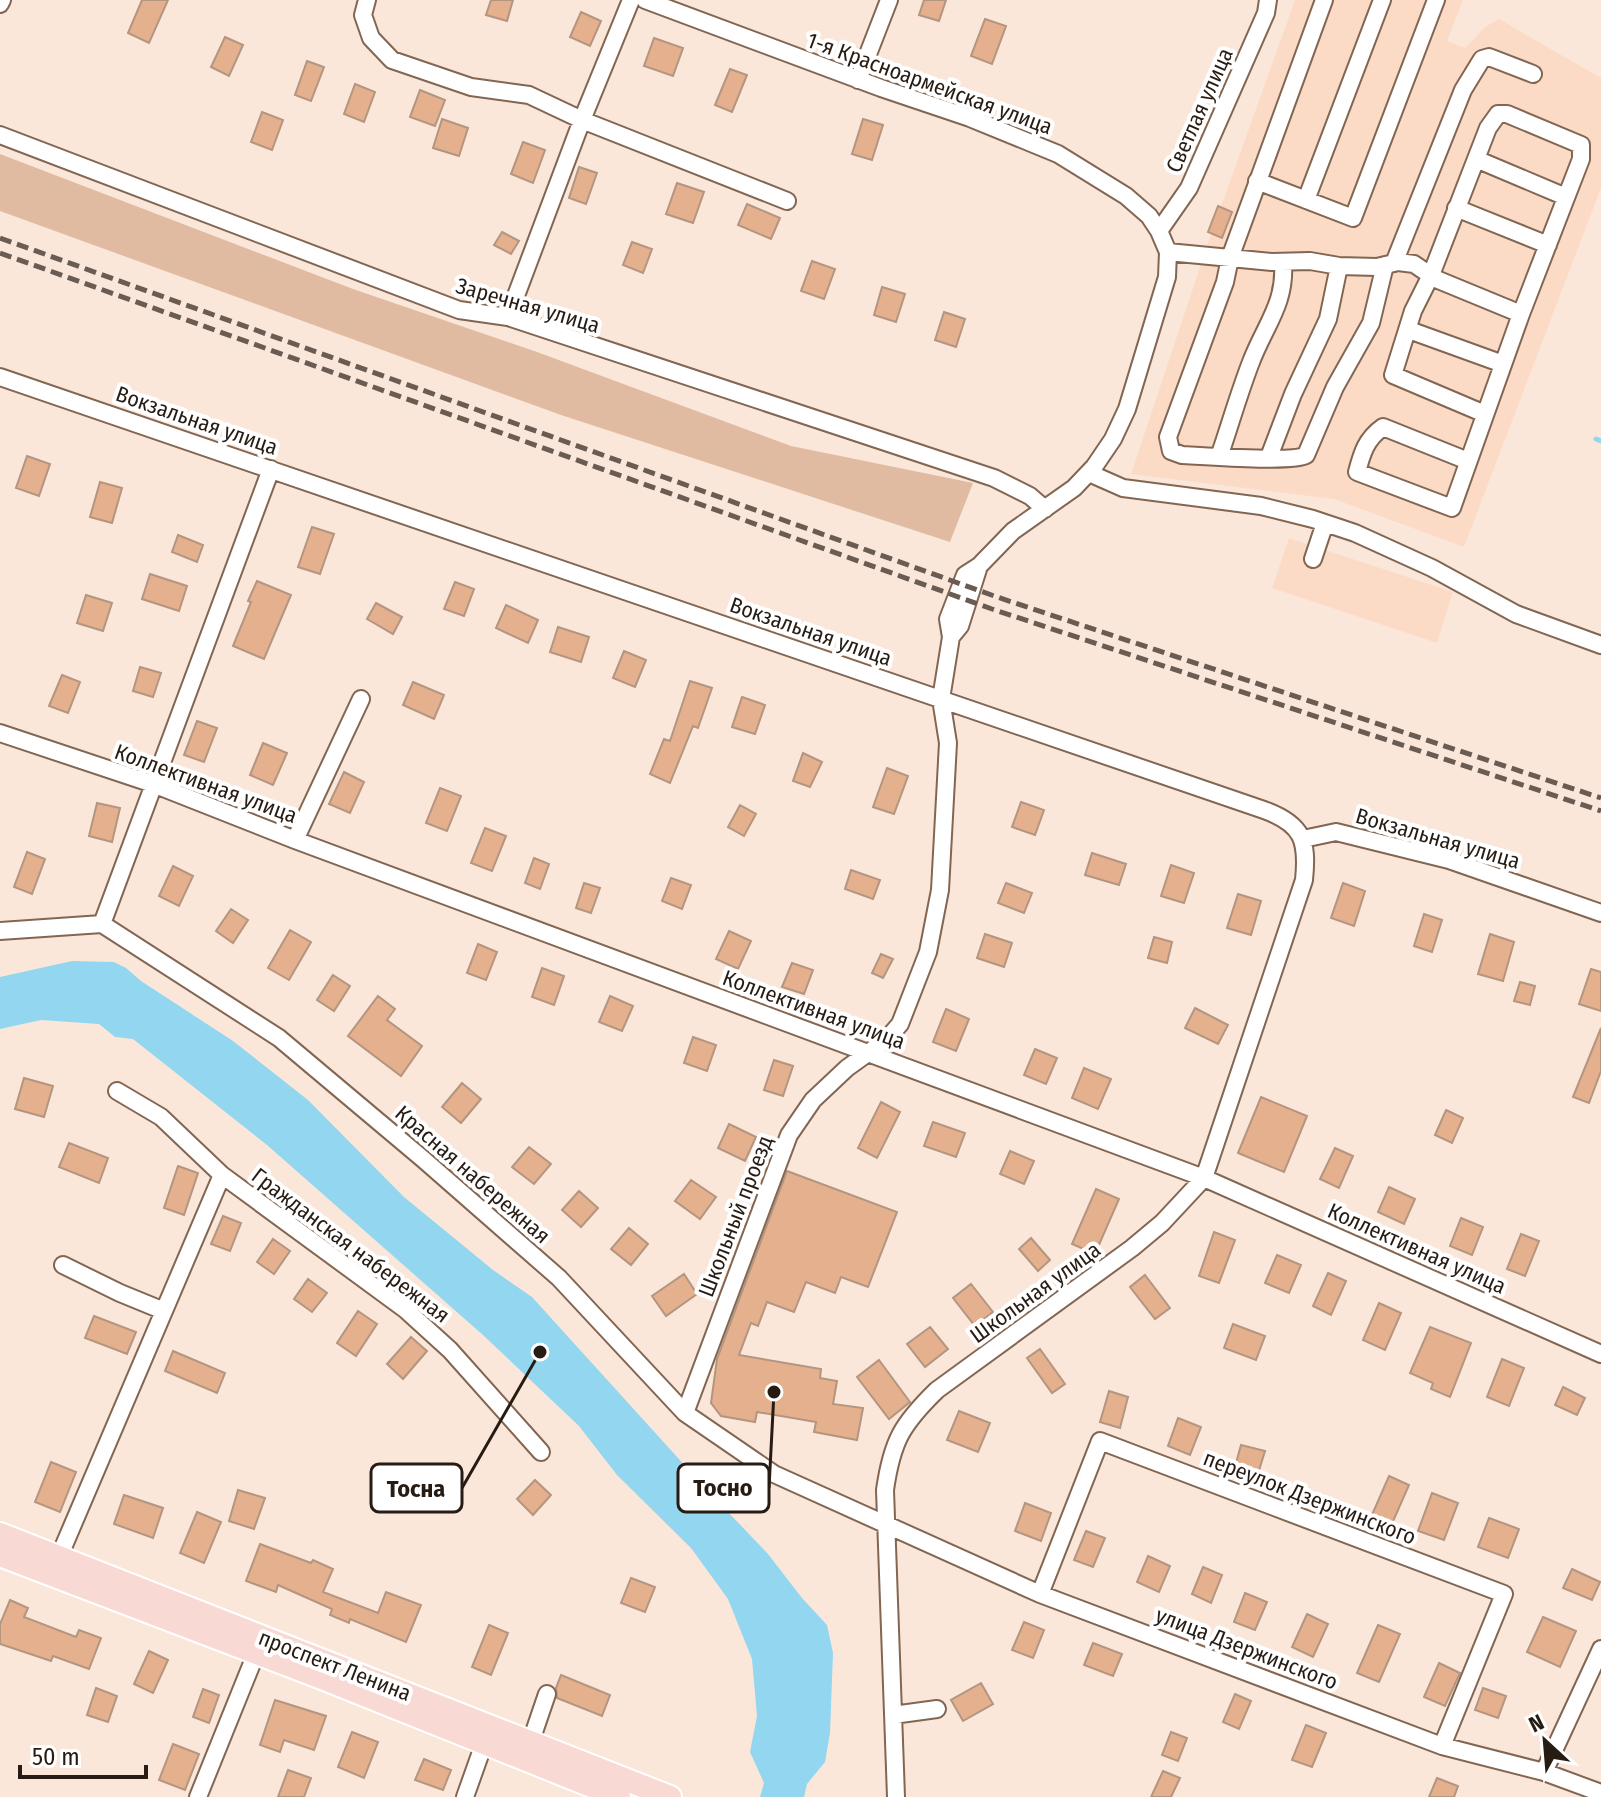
<svg xmlns="http://www.w3.org/2000/svg" width="1601" height="1797" font-family="'Fira Sans Condensed',sans-serif">
	<style>
		.built { fill: #fbdbc6 }
		.green { fill: #e0bba1 }
		.water { fill: #92d6f0 }
		.lines { fill: none; stroke-linecap: round; stroke-linejoin: round }
		.stream { stroke: #92d6f0; stroke-width: 5 }
		.building { fill: #e4b08d; stroke: #b39580; stroke-width: 2 }
		.minor-casing { stroke: #826652; stroke-width: 20 }
		.major-casing { stroke: #fff; stroke-width: 26 }
		.minor { stroke: #fff; stroke-width: 16 }
		.major { stroke: #f9d9d4; stroke-width: 22 }
		.rail { stroke: #6a5c52; stroke-width: 5; stroke-dasharray: 12 6; stroke-linecap: butt }
		.labels { text-anchor: middle; stroke-width: 8; stroke-linejoin: round; paint-order: stroke }
		.street-label { font-size: 22px; fill: #271c13; stroke: #fff }
		.leader { fill: none; stroke: #271c13; stroke-width: 3 }
		.callout-dot { fill: #271c13; stroke: #fff; stroke-width: 3 }
		.callout { fill: #fff; stroke: #271c13; stroke-width: 3 }
		.callout-label { font-size: 24px; text-anchor: middle; font-weight: bold; fill: #271c13 }
	</style>
	<rect width="100%" height="100%" fill="#fbe7da"/>
	<!-- built -->
	<path class="built" d="M1295,0H1463L1447,41L1465,48L1485,27L1499,19L1601,78V188L1464,547L1334,499L1131,474L1209,240Z
		M1289,538L1453,592L1437,643L1272,588Z"/>
	<!-- green -->
	<path class="green" d="M0,154L353,289L537,352L791,446L973,483L950,542L561,415L0,211Z"/>
	<!-- water -->
	<path class="water" d="M72,961L114,962L126,968L141,981L233,1041L308,1100L404,1197L493,1270L532,1297L707,1490L768,1554L802,1598L827,1625L833,1653L830,1733L825,1762L807,1784L804,1797H760L764,1783L750,1752L757,1716L752,1659L728,1599L691,1548L617,1475L579,1426L483,1335L267,1145L133,1039L115,1037L99,1024L41,1020L0,1029V977Z"/>
	<g class="lines">
		<!-- stream -->
		<path class="stream" d="M1596,439L1601,441"/>
	</g>
	<!-- building -->
	<path class="building" d="M142,0H168L149,43L128,33Z
		M491,0H513L507,21L486,15Z
		M924,0H946L939,21L919,15Z
		M581,12L601,21L590,46L570,37Z
		M985,19L1006,26L992,64L971,56Z
		M225,37L243,45L229,76L211,67Z
		M654,38L683,48L673,76L644,66Z
		M307,61L324,67L311,101L295,95Z
		M730,69L747,75L732,112L715,105Z
		M355,84L375,92L364,122L344,114Z
		M420,90L445,100L435,126L410,117Z
		M262,112L283,120L272,150L251,142Z
		M442,119L468,128L459,156L433,148Z
		M863,119L883,125L872,160L852,154Z
		M523,142L545,150L533,183L511,174Z
		M579,167L597,173L586,204L569,198Z
		M677,183L704,192L693,223L666,214Z
		M747,204L780,218L771,239L738,225Z
		M1218,206L1232,212L1222,238L1208,232Z
		M502,232L519,241L511,254L494,245Z
		M632,242L652,249L643,273L623,265Z
		M812,261L835,269L824,299L801,291Z
		M882,287L905,294L896,322L874,315Z
		M944,312L965,319L956,347L935,340Z
		M27,456L50,464L39,496L16,488Z
		M100,482L122,488L112,523L90,517Z
		M312,527L334,534L320,574L298,567Z
		M178,535L203,545L197,562L172,552Z
		M150,574L187,586L179,611L142,599Z
		M257,581L291,595L264,659L233,646L251,602L248,601Z
		M455,582L474,589L464,616L444,609Z
		M86,595L112,603L103,631L77,623Z
		M376,603L402,617L393,634L367,619Z
		M506,605L538,620L528,643L496,628Z
		M558,627L589,637L581,662L550,652Z
		M624,651L646,660L635,687L613,678Z
		M140,667L161,673L153,697L133,691Z
		M62,675L80,682L68,713L49,706Z
		M690,681L712,688L698,728L693,726L670,783L650,774L664,739L670,741Z
		M413,682L444,695L434,719L403,705Z
		M742,697L765,705L755,734L732,727Z
		M197,721L217,728L204,762L184,755Z
		M263,743L287,753L273,785L250,775Z
		M803,753L822,762L810,787L793,781Z
		M887,768L908,776L894,814L873,807Z
		M344,772L364,782L350,813L329,804Z
		M440,788L461,796L447,831L426,823Z
		M1021,802L1044,810L1035,835L1012,827Z
		M97,803L120,808L112,842L89,836Z
		M740,805L756,814L744,836L728,827Z
		M485,828L506,836L492,871L471,863Z
		M27,852L45,859L32,894L14,887Z
		M1092,853L1126,864L1119,885L1085,875Z
		M534,858L549,864L540,889L525,883Z
		M1171,865L1194,873L1184,903L1161,896Z
		M173,866L193,876L179,906L159,896Z
		M851,870L880,880L873,899L845,889Z
		M671,878L691,885L682,909L662,901Z
		M584,883L600,888L591,913L576,908Z
		M1006,883L1032,893L1024,913L998,903Z
		M1343,883L1365,891L1354,926L1331,918Z
		M1238,894L1261,901L1251,935L1227,928Z
		M231,909L248,920L233,943L216,931Z
		M1424,914L1442,920L1432,952L1414,946Z
		M290,930L311,942L289,980L268,968Z
		M729,931L751,941L738,969L716,959Z
		M985,934L1012,943L1004,967L977,958Z
		M1490,934L1514,942L1503,981L1478,974Z
		M1154,937L1172,942L1167,963L1148,958Z
		M478,944L497,952L486,980L467,973Z
		M881,954L893,959L883,978L872,973Z
		M792,963L813,970L804,994L782,987Z
		M542,968L564,976L554,1005L532,997Z
		M1591,969L1601,972V1011L1579,1004Z
		M333,975L350,986L334,1011L317,1000Z
		M1520,982L1535,986L1530,1005L1514,1001Z
		M378,996L395,1009L387,1020L422,1046L401,1076L348,1036Z
		M610,996L633,1006L622,1031L599,1022Z
		M1195,1008L1228,1025L1218,1044L1185,1028Z
		M946,1009L969,1019L956,1051L933,1042Z
		M1601,1028V1071L1589,1103L1573,1097Z
		M693,1037L716,1045L707,1071L684,1063Z
		M1035,1049L1057,1058L1046,1084L1024,1075Z
		M774,1060L793,1066L783,1096L764,1090Z
		M1084,1068L1111,1079L1098,1109L1072,1098Z
		M24,1078L53,1086L44,1117L15,1109Z
		M462,1083L481,1099L461,1123L442,1107Z
		M1261,1097L1307,1116L1284,1172L1238,1153Z
		M881,1102L900,1112L877,1158L858,1148Z
		M1446,1110L1463,1118L1452,1143L1435,1135Z
		M933,1122L965,1133L956,1157L924,1146Z
		M729,1124L756,1137L745,1161L718,1148Z
		M69,1143L108,1158L99,1183L59,1167Z
		M529,1147L551,1164L534,1184L512,1167Z
		M1335,1148L1353,1156L1339,1188L1320,1179Z
		M1010,1151L1034,1161L1024,1184L1000,1174Z
		M178,1166L198,1173L184,1215L164,1208Z
		M787,1171L897,1212L868,1287L841,1277L835,1293L806,1282L794,1312L767,1302L758,1326L751,1323L739,1355L821,1369L820,1378L837,1381L833,1404L863,1408L857,1440L814,1432L816,1422L757,1412L755,1422L721,1416L711,1403L717,1359Z
		M691,1180L716,1197L700,1219L675,1201Z
		M1389,1187L1415,1199L1404,1224L1378,1212Z
		M1096,1189L1119,1199L1095,1254L1072,1244Z
		M579,1191L598,1208L581,1227L562,1210Z
		M223,1216L241,1223L230,1251L211,1244Z
		M1461,1218L1483,1227L1472,1255L1450,1246Z
		M629,1228L648,1244L631,1265L611,1249Z
		M1214,1232L1235,1240L1219,1283L1199,1276Z
		M1521,1234L1539,1241L1525,1276L1507,1269Z
		M1031,1238L1050,1260L1038,1271L1019,1249Z
		M273,1239L290,1251L274,1274L257,1262Z
		M1277,1255L1301,1265L1289,1293L1265,1283Z
		M1328,1273L1346,1281L1331,1315L1313,1306Z
		M684,1274L697,1294L666,1316L652,1296Z
		M1145,1275L1170,1308L1155,1319L1130,1287Z
		M308,1279L327,1293L312,1312L294,1299Z
		M971,1284L993,1312L975,1326L953,1298Z
		M1379,1303L1401,1313L1385,1350L1363,1340Z
		M358,1311L377,1324L356,1356L337,1343Z
		M94,1316L136,1332L127,1354L85,1338Z
		M1233,1324L1265,1336L1256,1360L1224,1348Z
		M930,1327L948,1349L925,1367L907,1344Z
		M1430,1327L1471,1343L1450,1397L1431,1389L1433,1383L1410,1373Z
		M411,1337L427,1351L403,1379L387,1364Z
		M1040,1349L1065,1384L1052,1393L1027,1358Z
		M173,1351L225,1373L217,1393L165,1371Z
		M1502,1359L1524,1368L1509,1406L1487,1397Z
		M879,1360L910,1402L889,1419L857,1377Z
		M1563,1387L1585,1398L1577,1415L1555,1405Z
		M1109,1391L1128,1397L1120,1428L1100,1422Z
		M959,1411L990,1423L978,1452L947,1440Z
		M1178,1418L1201,1427L1190,1455L1168,1446Z
		M1241,1445L1265,1451L1257,1477L1234,1470Z
		M51,1462L76,1472L60,1512L35,1502Z
		M1389,1476L1409,1485L1391,1526L1371,1517Z
		M535,1480L551,1495L533,1515L517,1499Z
		M238,1490L265,1498L254,1529L229,1521Z
		M1432,1493L1458,1503L1444,1540L1418,1531Z
		M124,1495L163,1508L153,1538L114,1524Z
		M1025,1503L1051,1513L1041,1541L1015,1531Z
		M197,1512L221,1522L204,1563L180,1553Z
		M1489,1518L1519,1529L1508,1558L1478,1547Z
		M1086,1531L1105,1538L1093,1567L1074,1560Z
		M260,1544L311,1563L313,1560L333,1569L323,1592L378,1613L386,1592L421,1605L406,1642L350,1619L349,1623L330,1615L332,1609L278,1585L276,1592L246,1581Z
		M1148,1556L1170,1566L1159,1592L1137,1582Z
		M1203,1567L1222,1575L1211,1603L1192,1594Z
		M1572,1569L1600,1582L1592,1600L1563,1588Z
		M631,1578L655,1587L645,1612L621,1603Z
		M1245,1593L1267,1602L1255,1630L1234,1622Z
		M10,1600L28,1608L24,1617L76,1637L79,1630L101,1638L89,1669L53,1656L51,1661L0,1644V1624Z
		M1307,1614L1328,1624L1313,1657L1292,1647Z
		M1543,1617L1576,1631L1560,1667L1527,1652Z
		M1024,1622L1044,1630L1033,1658L1012,1650Z
		M489,1625L508,1633L491,1675L472,1667Z
		M1378,1625L1400,1634L1379,1682L1357,1673Z
		M1093,1643L1122,1654L1113,1676L1084,1665Z
		M149,1651L168,1660L153,1693L134,1684Z
		M1439,1663L1460,1673L1445,1706L1424,1697Z
		M561,1675L610,1695L602,1716L557,1698L556,1688Z
		M981,1683L993,1704L963,1721L951,1700Z
		M96,1688L117,1696L108,1722L87,1715Z
		M1483,1688L1506,1696L1498,1718L1475,1710Z
		M203,1689L219,1695L209,1723L193,1717Z
		M1235,1694L1251,1701L1239,1729L1223,1722Z
		M275,1700L326,1716L314,1750L284,1740L280,1752L260,1745Z
		M1306,1725L1326,1733L1312,1767L1292,1760Z
		M352,1732L378,1742L364,1778L338,1767Z
		M1171,1732L1187,1738L1178,1761L1162,1755Z
		M173,1744L199,1754L185,1790L159,1780Z
		M424,1759L451,1770L443,1790L415,1780Z
		M288,1770L311,1778L304,1797H278Z
		M1163,1771L1180,1778L1171,1797H1151Z
		M1437,1778L1458,1786L1454,1797H1429Z"/>
	<g class="lines">
		<!-- minor casing -->
		<g class="minor-casing">
			<path id="minor" d="M367,0L363,15L371,38L392,60L471,87L529,95L582,120L787,201
				M645,0L881,88L970,118L1058,154L1126,196L1149,216L1159,231L1168,252L1167,277L1127,409L1113,439L1094,467L1074,488L1013,531L979,566L965,575L948,619L951,637L941,699L948,743L940,890L928,952L900,1024L886,1040L847,1068L813,1100L789,1135L685,1413
				M1324,0L1230,258L1225,282L1168,437L1171,451L1182,455C1203,456 1293,463 1306,455L1335,387L1371,323L1385,265
				M0,4L2,0
				M858,80L889,0
				M0,135L459,310L508,317L994,478L1030,496L1045,509
				M1476,159L1566,197
				M1257,181L1353,218L1436,0
				M1306,200L1382,0
				M1456,208L1548,245
				M1159,231L1189,188L1266,13L1268,0
				M1168,252L1272,262L1310,261L1339,266L1377,267L1398,262L1414,264L1436,279L1521,314
				M1394,263L1463,90L1482,59L1489,57L1533,74
				M508,317L582,120L631,0
				M1409,330L1503,364
				M0,377L1264,810C1303,824 1308,841 1304,880L1204,1178L1162,1223L1132,1248L937,1390C902,1424 892,1441 885,1490L896,1797
				M1219,457C1230,425 1239,393 1251,362C1265,325 1286,304 1283,262
				M1269,457L1293,394L1328,319L1339,266
				M1468,461L1383,427C1366,439 1362,453 1357,472L1452,508L1521,314L1581,159V145L1507,114H1498L1488,128L1431,275L1413,311L1393,375L1485,414
				M1089,473L1123,488L1261,506L1313,519L1355,533L1432,568L1516,614L1601,645
				M1313,559L1325,523
				M951,637L960,626L979,566
				M0,733L153,784L295,840L1204,1178L1601,1354
				M1303,839L1336,832L1449,860L1601,913
				M295,840L361,699
				M102,924L271,469
				M0,931L102,924L279,1038L423,1159L559,1278L685,1413L774,1474L1040,1594L1442,1746L1544,1772L1601,1793
				M117,1091L161,1117L222,1175L406,1310L450,1350L541,1452
				M63,1265L120,1293L164,1311
				M59,1557L222,1175
				M1040,1594L1100,1441L1504,1594L1442,1746
				M893,1715L937,1709
				M531,1741L547,1694
				M1544,1772L1601,1649
				M198,1797L259,1646
				M465,1797L487,1735"/>
		</g>
		<!-- major casing -->
		<g class="major-casing">
			<path id="major" d="M0,1534L670,1797
				M0,1555L322,1678L619,1797"/>
		</g>
		<!-- minor -->
		<use href="#minor" class="minor"/>
		<!-- major -->
		<use href="#major" class="major"/>
		<!-- rail -->
		<path class="rail" d="M0,238L997,597L1601,798
			M0,253L992,609L1601,811"/>
	</g>
	<g class="labels">
		<!-- street labels -->
		<g class="street-label">
			<text transform="translate(930 83) rotate(20)" y="8">1-я Красноармейская улица</text>
			<text transform="translate(1199 110) rotate(-66)" y="8">Светлая улица</text>
			<text transform="translate(528 305) rotate(16)" y="8">Заречная улица</text>
			<text transform="translate(197 420) rotate(19)" y="8">Вокзальная улица</text>
			<text transform="translate(811 631) rotate(19)" y="8">Вокзальная улица</text>
			<text transform="translate(206 783) rotate(20)" y="8">Коллективная улица</text>
			<text transform="translate(1438 838) rotate(16)" y="8">Вокзальная улица</text>
			<text transform="translate(814 1009) rotate(20)" y="8">Коллективная улица</text>
			<text transform="translate(473 1174) rotate(41)" y="8">Красная набережная</text>
			<text transform="translate(735 1216) rotate(-69)" y="8">Школьный проезд</text>
			<text transform="translate(351 1245) rotate(37)" y="8">Гражданская набережная</text>
			<text transform="translate(1417 1248) rotate(24)" y="8">Коллективная улица</text>
			<text transform="translate(1035 1292) rotate(-36)" y="8">Школьная улица</text>
			<text transform="translate(1310 1497) rotate(21)" y="8">переулок Дзержинского</text>
			<text transform="translate(1247 1648) rotate(21)" y="8">улица Дзержинского</text>
			<text transform="translate(335 1665) rotate(21)" y="8">проспект Ленина</text>
		</g>
	</g>
	<!-- callouts -->
	<path class="leader" d="M774 1392L769 1488M540 1352L462 1488"/>
	<g class="callout-dot">
		<circle cx="774" cy="1392" r="8"/>
		<circle cx="540" cy="1352" r="8"/>
	</g>
	<g class="callout">
		<rect x="678" y="1464" width="91" height="48" rx="8"/>
		<rect x="371" y="1464" width="91" height="48" rx="8"/>
	</g>
	<g class="callout-label">
		<text x="723" y="1496">Тосно</text>
		<text x="416" y="1497">Тосна</text>
	</g>
	<!-- north arrow -->
	<g transform="translate(1545 1741) rotate(334)" stroke="#ffffff" stroke-width="6" paint-order="stroke">
	<path d="M0-6L14 30L0 20L-14 30Z" fill="#271c13"/>
	<text y="-12" font-size="22" font-weight="bold" text-anchor="middle" fill="#271c13">N</text>
	</g>
	<!-- scale -->
	<path d="M20 1765v12h126v-12" fill="none" stroke="#271c13" stroke-width="4"/>
	<text x="32" y="1765" font-size="24" fill="#271c13" stroke="#ffffff" stroke-width="6" paint-order="stroke">50 m</text>
</svg>
